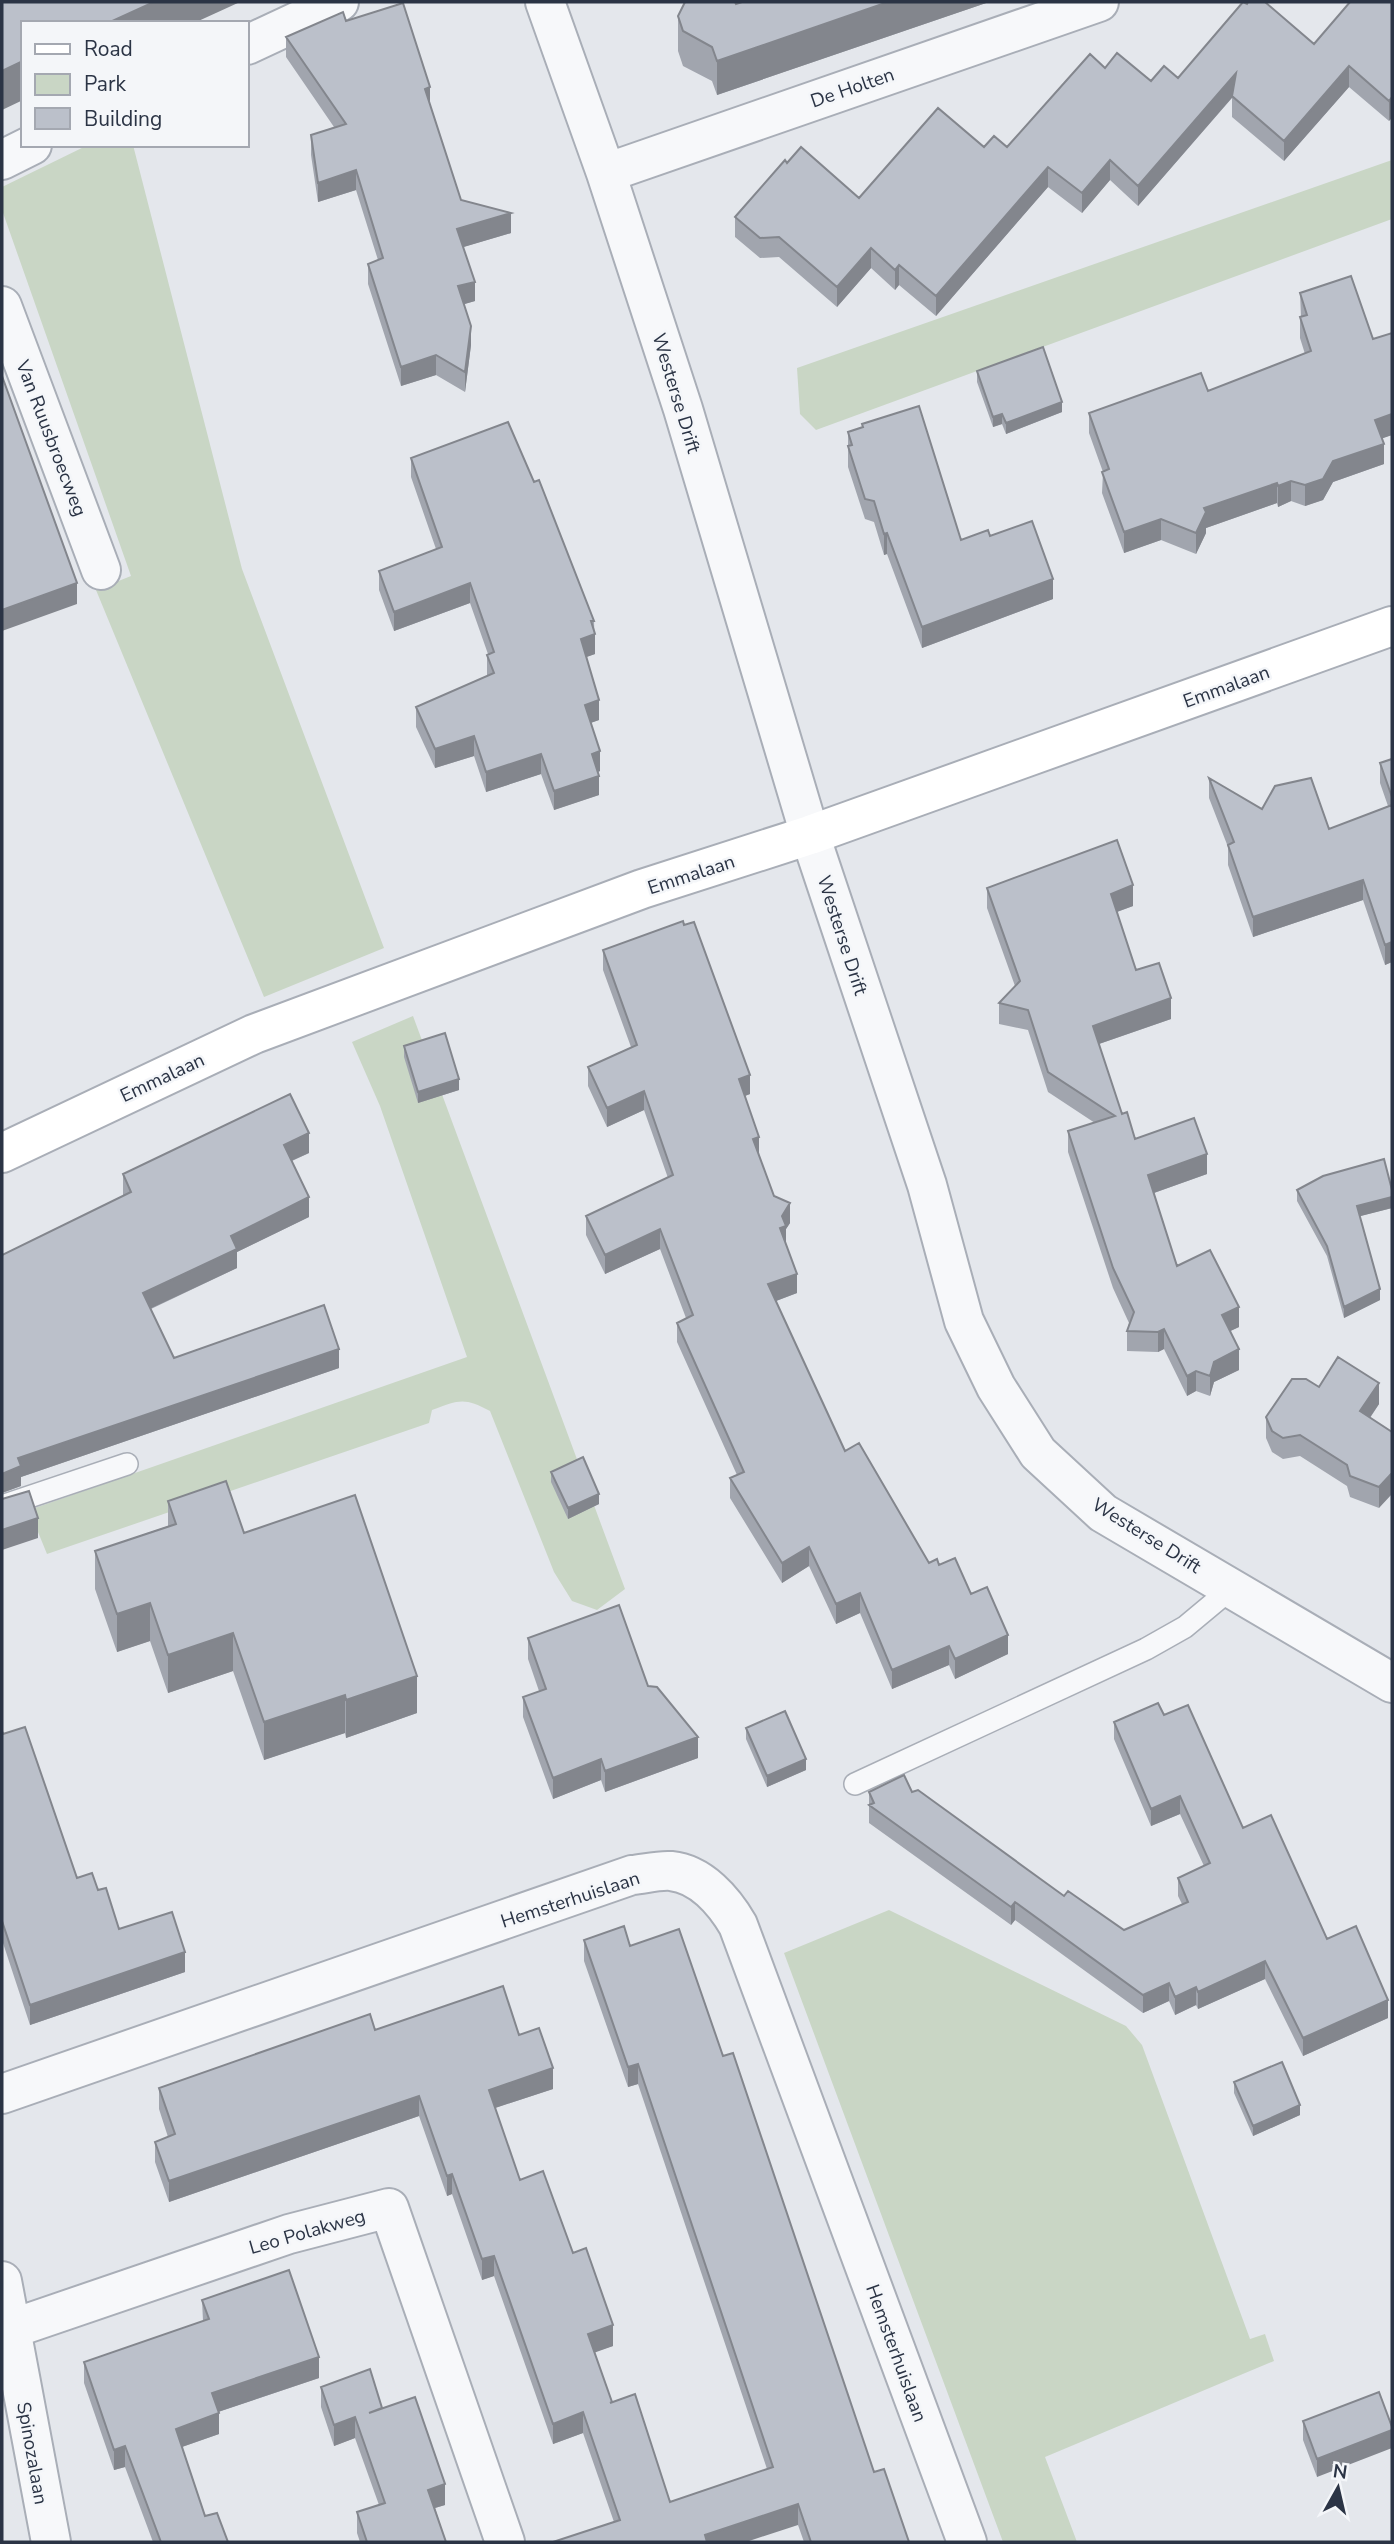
<svg xmlns="http://www.w3.org/2000/svg" width="1394" height="2544" font-family="'Nunito Sans',sans-serif">
	<style>
		.green { fill: #c9d6c5 }
		.lines { fill: none; stroke-linecap: round; stroke-linejoin: round }
		.service-casing { stroke: #a9aeb7; stroke-width: 24 }
		.minor-casing { stroke: #a9aeb7; stroke-width: 42 }
		.secondary-casing { stroke: #a9aeb7; stroke-width: 42 }
		.service { stroke: #f7f8fa; stroke-width: 21 }
		.minor { stroke: #f7f8fa; stroke-width: 38 }
		.secondary { stroke: #fff; stroke-width: 38 }
		.wall { fill: #a1a5ae }
		.shaded-wall { fill: #83868d }
		.building { fill: #bbc0ca; stroke: #83868d; stroke-width: 2 }
		.labels { text-anchor: middle; stroke-width: 5; stroke-linejoin: round; paint-order: stroke }
		.street-label { font-size: 19px; fill: #2b3445; stroke: #f4f6f9 }
	</style>
	<rect width="100%" height="100%" fill="#e4e7ec"/>
	<!-- green -->
	<path class="green" d="M88,145H133L242,569L384,948L264,997L96,590L131,576L2,210V187Z
		M1392,160V219L816,430L800,414L797,368Z
		M413,1016L625,1589L597,1610L572,1601L554,1572L490,1411C464,1397 459,1400 432,1410L429,1423L47,1554L29,1510L467,1357L380,1106L352,1042Z
		M889,1910L1126,2026L1142,2045L1250,2339L1265,2334L1274,2361L1045,2457L1077,2542H1003L784,1953Z"/>
	<g class="lines">
		<!-- service casing -->
		<g class="service-casing">
			<path id="service" d="M2,1506L127,1464
				M855,1784L1146,1649L1185,1627L1233,1587"/>
		</g>
		<!-- minor casing -->
		<g class="minor-casing">
			<path id="minor" d="M545,2L606,173L683,409L810,835L927,1185L964,1321L996,1387L1038,1453L1103,1513L1392,1683
				M247,45L339,2
				M2,160L32,145
				M606,173L1099,2
				M2,306L101,570
				M2,2094L632,1875C644,1874 658,1870 671,1871C701,1874 724,1901 738,1925L967,2542
				M2,2281L51,2542
				M11,2329L289,2234L389,2208L505,2542"/>
		</g>
		<!-- secondary casing -->
		<g class="secondary-casing">
			<path id="secondary" d="M2,1153L254,1034L642,889L810,835L1392,626"/>
		</g>
		<!-- service -->
		<use href="#service" class="service"/>
		<!-- minor -->
		<use href="#minor" class="minor"/>
		<!-- secondary -->
		<use href="#secondary" class="secondary"/>
	</g>
	<!-- wall -->
	<path class="wall" d="M742,2H989L717,95L712,81L683,66L678,51V16Z
		M1392,2L1389,121L1349,87L1284,161L1232,117V98L1138,206L1110,180L1082,213L1048,187L936,316L899,285L895,290L871,268L837,307L779,257L760,258L735,237V217L787,163L859,198L984,147H1007L1105,68L1151,81L1178,78L1247,4L1314,44Z
		M346,21L430,105L461,200L511,233L463,247L475,301L464,304L471,345L465,392L436,375L401,386L368,284V264L378,260L356,190L318,202L311,155V135L334,127L286,57V37Z
		M1300,293L1373,339L1392,333V435L1382,438L1384,464L1333,482L1323,500L1305,506L1291,501L1278,507L1277,503L1206,528V533L1196,554L1161,540L1124,553L1102,493L1103,472L1089,433V413L1208,391L1305,354L1300,338V317H1301Z
		M977,371L1062,412L1006,434L1002,424L993,427L977,382Z
		M862,424L961,540L990,536L1053,599L922,648L887,554L884,555L874,522L865,519L848,467V432L862,428Z
		M411,458L594,621L595,654L586,657L599,720L590,723L600,771L598,772L599,795L554,810L541,774L486,792L474,756L435,768L416,727V707L487,676V655L488,654L470,603L394,631L379,590V571L436,549L411,477Z
		M1392,759V962L1385,965L1363,900L1253,937L1228,865V847L1209,798V778L1262,809L1329,829L1388,806L1380,783V763Z
		M987,888L1133,906L1117,912L1136,970L1171,1019L1099,1044L1122,1114L1135,1139L1207,1174L1154,1193L1177,1266L1239,1327L1230,1331L1239,1370L1214,1382L1210,1396L1196,1391L1187,1396L1164,1349L1158,1352L1127,1351V1331L1129,1323L1113,1288L1068,1152V1131L1095,1123L1048,1092L1028,1030L999,1024V1003L1015,986L987,908Z
		M603,950L750,1094L745,1096L759,1155L774,1196L790,1223L786,1229V1244L797,1293L776,1301L845,1451L929,1563L939,1565L971,1594L1008,1654L955,1679L949,1665L892,1689L860,1613L836,1624L809,1566L782,1583L730,1498V1478L737,1475L677,1342V1323L686,1318L660,1249L605,1274L586,1235V1216L668,1178L644,1110L607,1127L588,1086V1067L631,1047L603,970Z
		M404,1046L459,1090L418,1103L404,1057Z
		M309,1153L292,1161L309,1217L237,1252V1268L151,1309L174,1358L339,1368L21,1477V1486L2,1493V1255L123,1196V1174Z
		M1297,1190L1392,1208L1360,1216L1380,1300L1344,1318L1327,1256L1297,1201Z
		M1319,1387L1379,1404L1370,1418L1392,1432L1379,1508L1350,1497L1347,1486L1300,1456L1283,1459L1272,1452L1266,1438V1417Z
		M551,1472L599,1504L568,1519L551,1482Z
		M168,1501L244,1533L417,1713L346,1738L345,1733L264,1760L233,1671L168,1693L150,1641L117,1652L95,1589V1551L168,1526Z
		M528,1638L648,1686L698,1758L605,1792L601,1780L553,1799L523,1717V1697L539,1691L528,1659Z
		M1164,1715L1243,1828L1327,1939L1388,2018L1303,2056L1265,1979L1198,2009L1196,2005L1175,2015L1169,2001L1143,2013L1015,1920L1011,1925L869,1823V1792H912L1064,1896L1124,1930L1182,1904L1178,1896V1878L1204,1866L1180,1814L1151,1826L1114,1739V1722Z
		M746,1728L806,1770L767,1787L746,1739Z
		M2,1731L77,1878L98,1890L119,1929L185,1972L30,2025L2,1940Z
		M584,1940L630,1946L723,2056L874,2472L909,2542H804L798,2525L614,2522L583,2433L553,2444L494,2276L482,2280L452,2194L447,2196L419,2116L169,2202L155,2162V2142L168,2137L159,2109V2088L375,2030L519,2035L553,2089L495,2108L520,2180L573,2253L613,2346L594,2352L612,2402L670,2502L767,2469L638,2084L628,2087L584,1961Z
		M1234,2082L1300,2115L1253,2136L1234,2093Z
		M202,2300L319,2378L218,2412L219,2434L182,2447L205,2516L228,2542H153L125,2467L114,2470L84,2383V2362L203,2321Z
		M321,2387L382,2408L445,2505L435,2508L446,2542H360L357,2533V2512L379,2505L355,2438L334,2446L321,2407Z
		M1379,2392L1317,2477L1303,2440V2421Z"/>
	<!-- shaded-wall -->
	<path class="shaded-wall" d="M154,2H240L194,23H108Z
		M888,2H989L717,95V61Z
		M23,61V100L2,110V71Z
		M1349,66V87L1284,161V141Z
		M1236,73V93L1138,206V186Z
		M430,87V107L425,89Z
		M1392,97V118L1389,121V101Z
		M1110,160V180L1082,213V193Z
		M1048,167V187L936,316V296Z
		M356,170V190L318,202V183Z
		M511,213V233L457,249V229Z
		M871,248V268L837,307V287Z
		M899,265V285L895,290V270Z
		M475,282V301L458,306V286Z
		M471,326V345L465,392V372Z
		M436,355V375L401,386V367Z
		M1062,402V412L1006,434V423Z
		M1002,414V424L993,427V417Z
		M1392,414V435L1375,441V420Z
		M1384,444V464L1333,482L1323,500L1305,506V485L1333,461Z
		M1291,481V501L1278,507V486Z
		M1277,483V503L1206,528V533L1196,554V533L1204,508Z
		M1161,519V540L1124,553V532Z
		M887,533V554L884,555V534Z
		M1053,579V599L922,648V627Z
		M77,583V604L2,631V610Z
		M470,583V603L394,631V612Z
		M595,634V654L581,659V639Z
		M599,700V720L585,725V705Z
		M474,736V756L435,768V749Z
		M600,751V771L592,774V754Z
		M541,754V774L486,792V772Z
		M599,776V795L554,810V791Z
		M1363,880V900L1253,937V917Z
		M1133,885V906L1111,914V894Z
		M1392,942V962L1385,965V945Z
		M1171,998V1019L1093,1046V1026Z
		M750,1075V1094L739,1098V1079Z
		M459,1079V1090L418,1103V1092Z
		M644,1091V1110L607,1127V1108Z
		M309,1133V1153L284,1164V1145Z
		M759,1137V1156L753,1139Z
		M1207,1154V1174L1148,1195V1175Z
		M309,1197V1217L237,1252V1268L143,1312V1293L231,1236Z
		M1392,1197V1208L1357,1217V1206Z
		M790,1203V1223L786,1229V1246L780,1228L782,1216Z
		M660,1229V1249L605,1274V1255Z
		M797,1274V1293L768,1304V1284Z
		M1380,1289V1300L1344,1318V1307Z
		M1239,1307V1327L1222,1335V1315Z
		M1164,1329V1349L1158,1352V1332Z
		M339,1349V1368L21,1477V1486L2,1493V1474L18,1458Z
		M1239,1349V1370L1214,1382L1210,1396V1376L1214,1362Z
		M1196,1371V1391L1187,1396V1376Z
		M1379,1383V1404L1360,1432V1411Z
		M1392,1473V1494L1379,1508V1487Z
		M599,1494V1504L568,1519V1508Z
		M38,1518V1538L2,1550V1530Z
		M809,1547V1566L782,1583V1563Z
		M860,1593V1613L836,1624V1604Z
		M150,1603V1641L117,1652V1614Z
		M233,1633V1671L168,1693V1655Z
		M1008,1635V1654L955,1679V1659Z
		M949,1646V1665L892,1689V1670Z
		M417,1676V1713L346,1738V1700Z
		M345,1695V1733L264,1760V1722Z
		M698,1737V1758L605,1792V1771Z
		M601,1759V1780L553,1799V1778Z
		M806,1759V1770L767,1787V1776Z
		M1180,1796V1814L1151,1826V1809Z
		M1015,1902V1920L1011,1925V1907Z
		M185,1952V1972L30,2025V2005Z
		M1265,1961V1979L1198,2009V1992Z
		M1169,1983V2001L1143,2013V1995Z
		M1196,1987V2005L1175,2015V1997Z
		M1388,2000V2018L1303,2056V2038Z
		M638,2064V2084L628,2087V2067Z
		M553,2068V2089L489,2110V2090Z
		M419,2096V2116L169,2202V2181Z
		M1300,2105V2115L1253,2136V2126Z
		M452,2174V2194L447,2196V2176Z
		M494,2256V2276L482,2280V2259Z
		M613,2325V2346L588,2355V2334Z
		M319,2357V2378L212,2414V2393Z
		M583,2412V2433L553,2444V2424Z
		M219,2413V2434L176,2449V2429Z
		M355,2417V2438L334,2446V2425Z
		M1392,2430V2448L1317,2477V2459Z
		M125,2446V2467L114,2470V2450Z
		M445,2484V2505L428,2510V2490Z
		M798,2504V2525L746,2542H705V2535Z"/>
	<!-- building -->
	<path class="building" d="M2,2H154L108,23H23V61L2,71Z
		M685,2H735L736,4L742,2H888L717,61L712,47L683,31L678,16Z
		M1243,2L1247,4L1248,2H1265L1314,44L1350,2H1392V97L1389,101L1349,66L1284,141L1232,96L1236,73L1138,186L1110,160L1082,193L1048,167L936,296L899,265L895,270L871,248L837,287L779,237L760,238L735,217L785,160L787,163L801,147L859,198L938,108L984,147L994,136L1007,147L1090,54L1105,68L1117,53L1151,81L1164,66L1178,78Z
		M403,3L430,87L425,89L461,200L511,213L457,229L475,282L458,286L471,326L465,372L436,355L401,367L368,264L383,258L356,170L318,183L311,135L346,124L286,37L343,12L346,21Z
		M1351,276L1373,339L1392,333V414L1375,420L1384,444L1333,461L1323,479L1305,485L1291,481L1278,486L1277,483L1204,508L1206,512L1196,533L1161,519L1124,532L1102,472L1109,469L1089,413L1201,373L1208,391L1311,351L1300,317L1307,315L1300,293Z
		M1043,347L1062,402L1006,423L1002,414L993,417L977,371Z
		M2,376L77,583L2,610Z
		M919,406L961,540L988,530L990,536L1032,521L1053,579L922,627L887,533L884,534L874,501L865,499L848,446L852,445L848,432L863,427L862,424Z
		M508,422L534,482L539,480L594,621H591L595,634L581,639L599,700L585,705L600,751L592,754L599,776L554,791L541,754L486,772L474,736L435,749L416,707L494,673L487,655L494,652L470,583L394,612L379,571L442,547L411,458Z
		M1392,759V797L1380,763Z
		M1209,778L1262,809L1275,786L1311,778L1329,829L1392,805V942L1385,945L1363,880L1253,917L1228,845L1234,842Z
		M1117,840L1133,885L1111,894L1136,970L1159,963L1171,998L1093,1026L1122,1114L1127,1112L1135,1139L1194,1118L1207,1154L1148,1175L1177,1266L1210,1250L1239,1307L1222,1315L1239,1349L1214,1362L1210,1376L1196,1371L1187,1376L1164,1329L1158,1332L1127,1331L1134,1312L1113,1268L1068,1131L1115,1116L1048,1072L1028,1010L999,1003L1020,981L987,888Z
		M683,921L684,925L694,922L750,1075L739,1079L759,1137L753,1139L774,1196L790,1203L782,1216L786,1226L780,1228L797,1274L768,1284L845,1451L859,1443L929,1563L937,1559L939,1565L955,1558L971,1594L987,1587L1008,1635L955,1659L949,1646L892,1670L860,1593L836,1604L809,1547L782,1563L730,1478L744,1472L677,1323L693,1315L660,1229L605,1255L586,1216L673,1175L644,1091L607,1108L588,1067L637,1045L603,950Z
		M445,1033L459,1079L418,1092L404,1046Z
		M290,1094L309,1133L284,1145L309,1197L231,1236L237,1249L143,1293L174,1358L324,1305L339,1349L18,1458L21,1466L2,1474V1255L131,1192L123,1174Z
		M1384,1159L1392,1190V1197L1357,1206L1380,1289L1344,1307L1327,1246L1297,1190L1323,1176Z
		M1338,1357L1379,1383L1360,1411L1392,1432V1473L1379,1487L1350,1476L1347,1465L1300,1435L1283,1438L1272,1431L1266,1417L1292,1379H1306L1319,1387Z
		M583,1457L599,1494L568,1508L551,1472Z
		M226,1481L244,1533L355,1495L417,1676L346,1700L345,1695L264,1722L233,1633L168,1655L150,1603L117,1614L95,1551L176,1524L168,1501Z
		M29,1491L38,1518L2,1530V1499Z
		M619,1605L648,1686L657,1687L698,1737L605,1771L601,1759L553,1778L523,1697L546,1689L528,1638Z
		M1158,1703L1164,1715L1188,1705L1243,1828L1271,1815L1327,1939L1356,1926L1388,2000L1303,2038L1265,1961L1198,1992L1196,1987L1175,1997L1169,1983L1143,1995L1015,1902L1011,1907L869,1805L874,1803L869,1792L904,1775L912,1792L918,1790L1064,1896L1068,1891L1124,1930L1188,1902L1178,1878L1210,1863L1180,1796L1151,1809L1114,1722Z
		M785,1711L806,1759L767,1776L746,1728Z
		M25,1727L77,1878L92,1873L98,1890L106,1888L119,1929L172,1912L185,1952L30,2005L2,1921V1731L3,1734Z
		M624,1926L630,1946L679,1929L723,2056L733,2053L874,2472L884,2469L909,2542H811L798,2504L705,2535L707,2542H553L620,2520L583,2412L553,2424L494,2256L482,2259L452,2174L447,2176L419,2096L169,2181L155,2142L175,2134L159,2088L370,2014L375,2030L503,1986L519,2035L539,2028L553,2068L489,2090L520,2180L543,2171L573,2253L586,2248L613,2325L588,2334L612,2402L610,2403L635,2394L670,2502L773,2467L638,2064L628,2067L584,1940Z
		M1282,2062L1300,2105L1253,2126L1234,2082Z
		M289,2270L319,2357L212,2393L219,2413L176,2429L205,2516L217,2513L228,2542H161L125,2446L114,2450L84,2362L209,2319L202,2300Z
		M370,2369L382,2408L369,2413L415,2397L445,2484L428,2490L446,2542H367L357,2512L385,2503L355,2417L334,2425L321,2387Z
		M1379,2392L1392,2427V2430L1317,2459L1303,2421Z"/>
	<g class="labels">
		<!-- street labels -->
		<g class="street-label">
			<text transform="translate(852 87) rotate(-19)" y="7">De Holten</text>
			<text transform="translate(677 393) rotate(73)" y="7">Westerse Drift</text>
			<text transform="translate(52 438) rotate(69)" y="7">Van Ruusbroecweg</text>
			<text transform="translate(1226 686) rotate(-20)" y="7">Emmalaan</text>
			<text transform="translate(691 874) rotate(-18)" y="7">Emmalaan</text>
			<text transform="translate(843 935) rotate(72)" y="7">Westerse Drift</text>
			<text transform="translate(162 1077) rotate(-25)" y="7">Emmalaan</text>
			<text transform="translate(1147 1535) rotate(32)" y="7">Westerse Drift</text>
			<text transform="translate(570 1899) rotate(-18)" y="7">Hemsterhuislaan</text>
			<text transform="translate(307 2231) rotate(-16)" y="7">Leo Polakweg</text>
			<text transform="translate(897 2353) rotate(70)" y="7">Hemsterhuislaan</text>
			<text transform="translate(33 2453) rotate(80)" y="7">Spinozalaan</text>
		</g>
	</g>
	<!-- border -->
	<rect width="1394" height="2544" fill="none" stroke="#2b3445" stroke-width="7"/>
	<!-- legend -->
	<rect x="21" y="21" width="228" height="126" fill="#f4f6f9" stroke="#a4a8b1" stroke-width="2"/>
	<rect x="35" y="44" width="35" height="10" fill="#ffffff" stroke="#a4a8b1" stroke-width="2"/>
	<text x="84" y="56" font-size="21" fill="#2b3445">Road</text>
	<rect x="35" y="74" width="35" height="21" fill="#c9d6c5" stroke="#a4a8b1" stroke-width="2"/>
	<text x="84" y="91" font-size="21" fill="#2b3445">Park</text>
	<rect x="35" y="108" width="35" height="21" fill="#bbc0ca" stroke="#a4a8b1" stroke-width="2"/>
	<text x="84" y="126" font-size="21" fill="#2b3445">Building</text>
	<!-- north arrow -->
	<g transform="translate(1338 2488) rotate(8)" stroke="#f4f6f9" stroke-width="5" paint-order="stroke">
	<path d="M0-5L12 26L0 18L-12 26Z" fill="#2b3445"/>
	<text y="-10" font-size="19" font-weight="bold" text-anchor="middle" fill="#2b3445">N</text>
	</g>
</svg>
